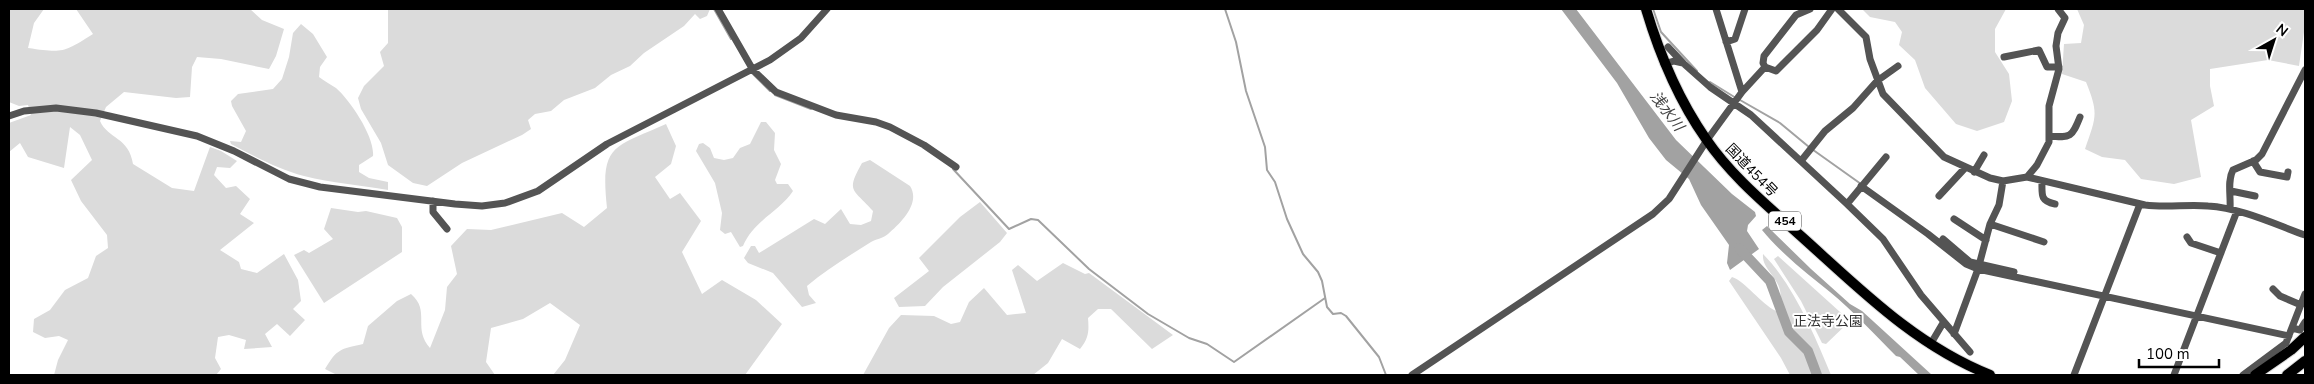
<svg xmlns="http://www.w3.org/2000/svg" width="2314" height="384" font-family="'Nunito Sans','Noto Sans JP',sans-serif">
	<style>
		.green { fill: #dbdbdb }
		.water { fill: #a2a2a2 }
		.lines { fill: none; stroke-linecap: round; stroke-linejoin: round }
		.stream { stroke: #a2a2a2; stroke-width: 2 }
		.river { stroke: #a2a2a2; stroke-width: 10 }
		.highway-casing { stroke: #dbdbdb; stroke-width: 12 }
		.minor { stroke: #545454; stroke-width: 7 }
		.highway { stroke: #000; stroke-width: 10 }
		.labels { text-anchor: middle; stroke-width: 4; stroke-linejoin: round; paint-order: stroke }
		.shield { fill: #fff; stroke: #4c4c4c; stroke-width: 1 }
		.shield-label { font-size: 12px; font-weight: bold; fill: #000 }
		.street-label { font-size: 14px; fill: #000; stroke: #fff }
		.park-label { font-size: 14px; fill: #323232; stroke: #fff }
		.water-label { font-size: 15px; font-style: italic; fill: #434343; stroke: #fff }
	</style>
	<rect width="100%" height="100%" fill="#fff"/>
	<!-- green -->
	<path class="green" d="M9,9H44L34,23L28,48C63,53 63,53 93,34L76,9H250L262,20L284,29L276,56L269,69L221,59L197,57L192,67L190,97L176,98L124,92L106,107L100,121C108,139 129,137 133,164L172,188L194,191L210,147L221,151L237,161L230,168L217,167L214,175L226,188L236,186L250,199L240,214L254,223L220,250L239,262L241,269L257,273L284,254L298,280L301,301L293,309L305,320L290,336L277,324L265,334L272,347L244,349L246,340L229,335L218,337L215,358L221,369L216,375H54L58,360L68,340L59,336L45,338L33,332L34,319L50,310L65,290L88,278L96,256L108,248L107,235L81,201L71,180L92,160L80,135L70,127L64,168L28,157L20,143L9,152V123L31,115L28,105L19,106L9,102Z
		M388,9H710L707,16L700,19L695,14L684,26L644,53L630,66L611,75L595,88L564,100L551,111L535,114L528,120L531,129L522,135L462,163L427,186L413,183L388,165L381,143L361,109L358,98L364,86L384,66L380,52L388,43Z
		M1862,9H2006L1995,29V52L2009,74L2012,101L2004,122L1977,131L1956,124L1925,88L1915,60L1899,45L1902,32L1895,22L1870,17Z
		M2077,9H2305V25L2299,66L2268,60L2210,69V86L2214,106L2191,120L2201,177L2174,184L2141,179L2125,160L2102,157L2085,149C2096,117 2099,114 2086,82L2062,74L2064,44L2081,43L2084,25Z
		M301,24L313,34L327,57L320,67L319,77C324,81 330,84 336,88C350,100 375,137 373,156L359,165V172L369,178L388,182V190C360,185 332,183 304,176C278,169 254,156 231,144L230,141L241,142L246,131L232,106L231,101L238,94L273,89L282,79L289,57L293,33Z
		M761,122H766L775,133L774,150L781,164L775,180L777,184H788L793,191C779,212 753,221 743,246L740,247L731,232L725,234L720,230L722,213L715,183L696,151L699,144L703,143L710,148L714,158L724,160L733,158L740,148L750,144Z
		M666,124L676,146L671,164L655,177L670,199L680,193L701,221L682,252L702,294L722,280L756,300L782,324L745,375H553L565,360L580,325L550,303L523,319L491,328L486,362L495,375H337L325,369C337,349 340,349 363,344L368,326L397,301L411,294C431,311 412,328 430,348L445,310L447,287L457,274L451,246L467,229L491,230L562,213L584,227L607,208C600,144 613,148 666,124Z
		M870,160L910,186C921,203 901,223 888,234C884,238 876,239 871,242C849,256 827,269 807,286L809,295L816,303L802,307L773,273L748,263L744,258L751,246H755L759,253L814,219L825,224L841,209L850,224L861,225L871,221L873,211C852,188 846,192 862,163Z
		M980,202L1007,233L1000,242L943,287L925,306L899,307L894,298L929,271L919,258L960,217Z
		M331,208L358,212L366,211L397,218L402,227V252L324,303L294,255L304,250L309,253L333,239L324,229Z
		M1763,254C1793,284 1815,336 1831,375H1790L1781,358L1729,281L1732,277C1745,281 1761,304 1776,311C1792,282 1761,274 1763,254Z
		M1778,256L1850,321L1826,344L1822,343L1801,301L1774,259Z
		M1063,263L1085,274L1089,273L1173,335L1152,349L1111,309H1098L1088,318C1089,331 1089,338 1080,349L1062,339L1048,363L1033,375H863L889,328L901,315L934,316L951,324L960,322L969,302L984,288L1007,315L1026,313L1012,270L1018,265L1037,281Z"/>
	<!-- water -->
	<path class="water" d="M1561,9H1576L1676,140L1732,194L1755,212L1756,216L1748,225L1747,231L1759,249L1730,270L1727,263L1729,245L1701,205L1689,179L1666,160L1649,138L1617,83Z
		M1767,226L1811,269L1850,304L1862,311L1932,375H1919L1900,357L1896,356C1875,335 1853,311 1830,292C1806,273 1781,253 1762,230Z"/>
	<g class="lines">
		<!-- stream -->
		<path class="stream" d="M714,9L731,39
			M1225,9L1236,42L1246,91L1265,147L1267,170L1275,182L1287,219L1303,254L1318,272L1322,281L1327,307L1333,314L1341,313L1346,316L1379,357L1386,375
			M1653,9L1661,32L1697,71
			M752,73L770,91
			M1710,82L1736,98
			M775,95L811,109
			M1740,100L1780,123L1809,147L1861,184
			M953,169L1009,229L1031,219L1038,220L1089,269L1148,314L1189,338L1207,344L1234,362L1325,298"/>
		<!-- river -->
		<path class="river" d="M1739,248L1770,281L1789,332L1808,351L1817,375"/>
		<!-- highway casing -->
		<g class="highway-casing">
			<path id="highway" d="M1646,9C1660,56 1678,99 1706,139C1732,177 1768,206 1802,237C1861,290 1915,345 1990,375
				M2255,375L2291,350L2305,337
				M2287,375L2305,361"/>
		</g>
		<!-- minor -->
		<path class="minor" d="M718,9L753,70L776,92L836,115L876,122L890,127L924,145L956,167
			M1838,9L1866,37L1870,59L1883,94L1944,157L1990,178L2003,181L2027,177L2145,205C2167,208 2187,204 2208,206C2241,208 2274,224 2305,235
			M1726,42L1735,39L1745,9
			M1668,47L1683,63
			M2004,57L2039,50L2047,67H2059
			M1664,64L1674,61L1683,63L1710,87L1751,115L1847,204L1883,239L1921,295L1970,352
			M1765,67L1763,63L1764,56L1796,15L1810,9
			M1742,92L1765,67L1776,71L1817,30L1832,9
			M9,116L24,111L56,108L96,113L197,136L234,151L289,179L320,187L455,204L482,206L505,203L538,191L607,144L770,60L801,38L827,9
			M2049,136C2071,138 2072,137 2080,117
			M1801,161L1825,131L1853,108L1877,81L1898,66
			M2253,161L2260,172L2287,177L2288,172
			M1974,172L1984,155
			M2027,177L2037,165L2049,142V106L2059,69L2056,46L2058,33L2065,18L2058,9
			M2042,181C2042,195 2040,201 2055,204
			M1861,186L1928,234L1966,264L1978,269L2289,336
			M2231,191L2255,196
			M1939,196L1965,168
			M433,201V212L447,229
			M1847,204L1886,157
			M2230,209C2231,196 2227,181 2233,170L2256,160L2262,154L2305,70
			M1954,219L1986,240
			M1990,224L2044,242
			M2187,237L2191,243L2221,253
			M1943,239L1970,262L2014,272
			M2273,289L2280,296L2301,305
			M2292,328L2300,330L2305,322
			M1954,334L1978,269L1990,224L1999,205L2003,181
			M1930,345L1943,323
			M1412,375L1653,214L1669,199L1707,140L1742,92L1716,9
			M2074,375L2140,204
			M2174,375L2237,211
			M2243,375L2286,343L2305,294"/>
		<!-- highway -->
		<use href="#highway" class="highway"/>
	</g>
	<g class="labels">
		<!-- shield labels -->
		<rect class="shield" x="1769" y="211.5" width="32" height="19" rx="4"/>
		<g class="shield-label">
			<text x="1785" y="225">454</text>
		</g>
		<!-- street labels -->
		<g class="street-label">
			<text transform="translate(1752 170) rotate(46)" y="5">国道454号</text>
		</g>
		<!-- park labels -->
		<g class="park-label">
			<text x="1828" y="326">正法寺公園</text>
		</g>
		<!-- water labels -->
		<g class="water-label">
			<text transform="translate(1667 111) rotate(53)" y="5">浅水川</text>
		</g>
	</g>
	<!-- border -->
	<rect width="2314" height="384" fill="none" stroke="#000000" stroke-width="20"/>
	<!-- north arrow -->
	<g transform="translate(2274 40) rotate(39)" stroke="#ffffff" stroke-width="4" paint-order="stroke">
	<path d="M0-4L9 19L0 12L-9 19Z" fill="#000000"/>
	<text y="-8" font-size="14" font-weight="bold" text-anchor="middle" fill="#000000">N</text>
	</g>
	<!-- scale -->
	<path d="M2139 359v8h80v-8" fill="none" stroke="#000000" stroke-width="2.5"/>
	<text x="2146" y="359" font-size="15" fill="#000000" stroke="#ffffff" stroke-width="4" paint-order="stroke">100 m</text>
</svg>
